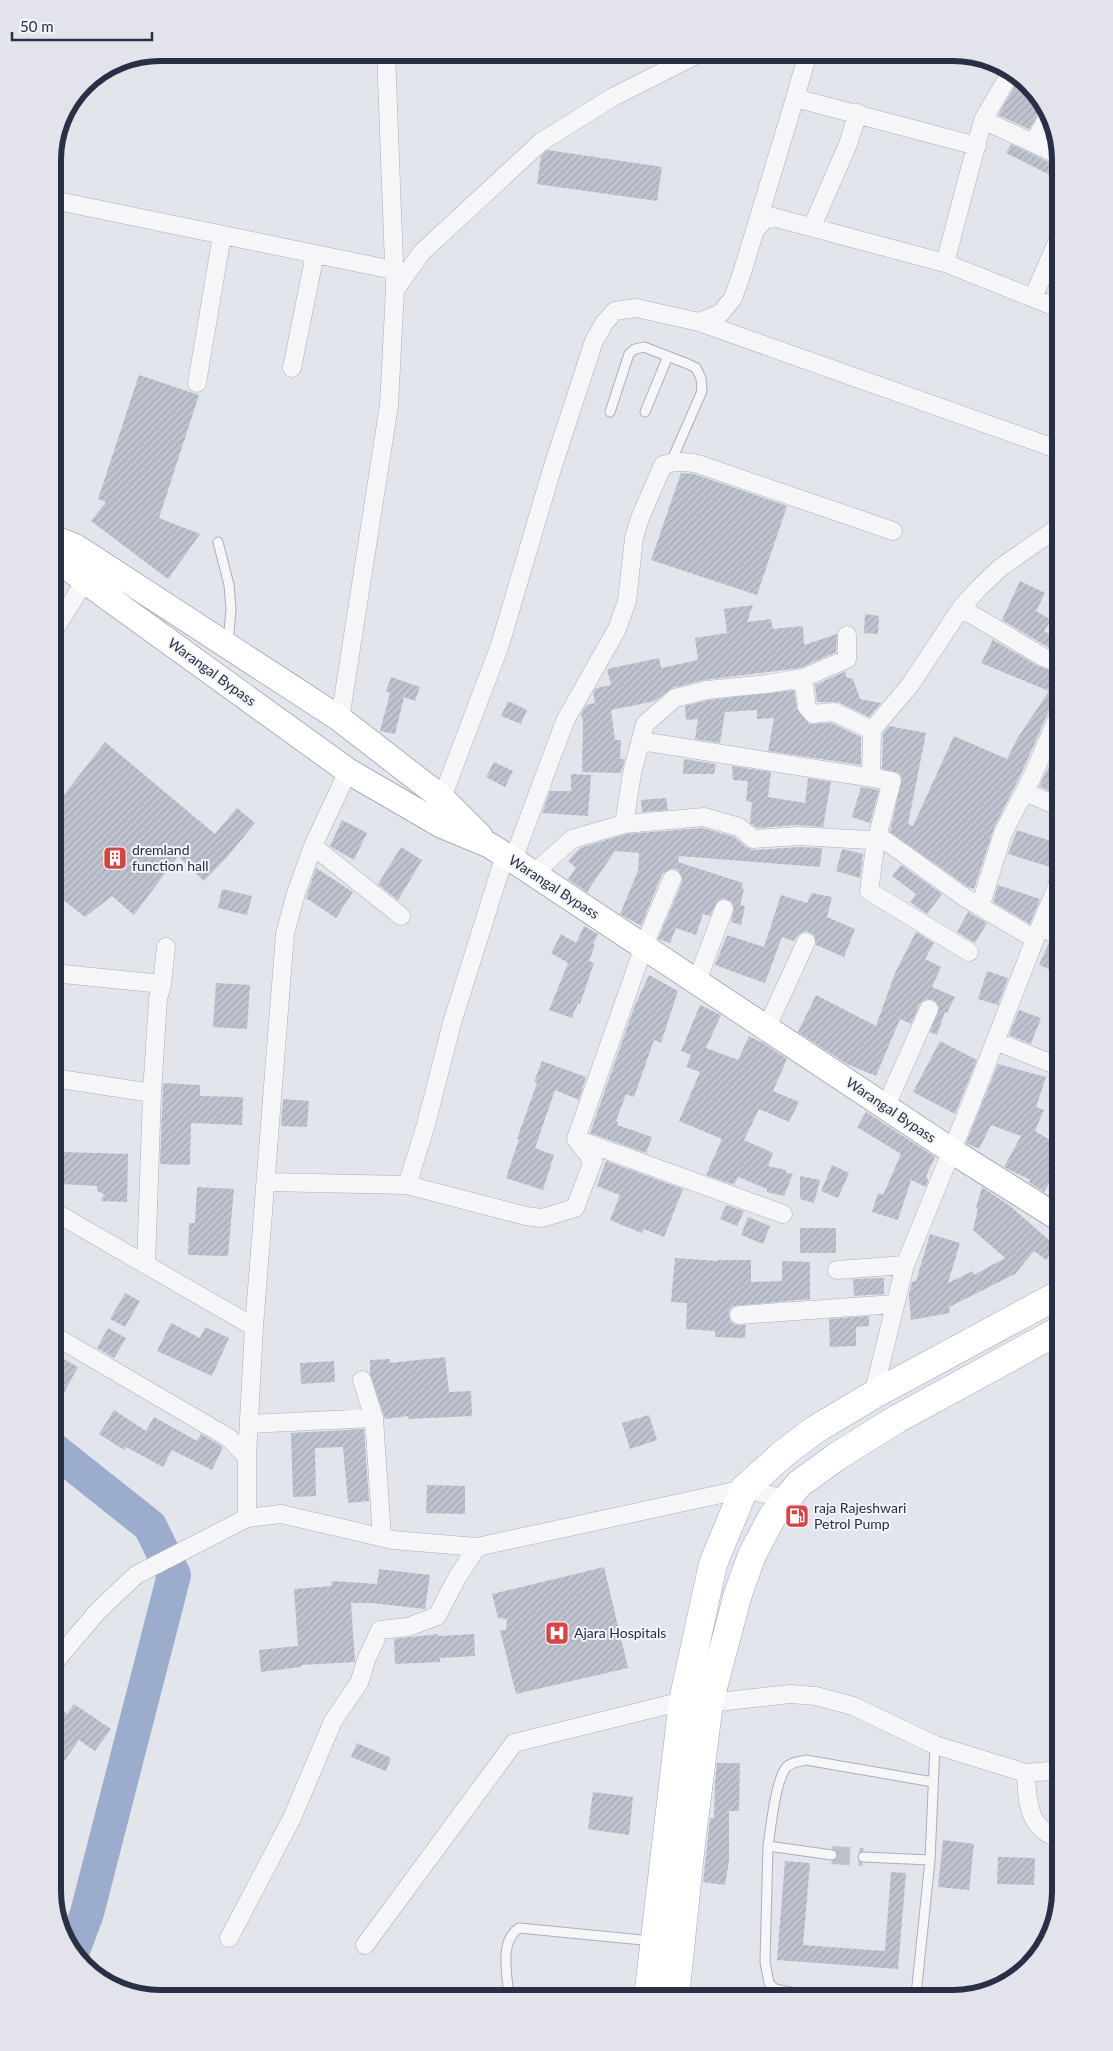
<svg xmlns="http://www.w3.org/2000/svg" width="1113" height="2051" font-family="Lato,sans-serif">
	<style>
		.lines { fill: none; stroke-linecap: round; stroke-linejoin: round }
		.river { stroke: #9caccd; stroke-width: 34 }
		.building { fill: url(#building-hatch) }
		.minor-tunnel { stroke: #bec1cb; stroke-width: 18; stroke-dasharray: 18 9; stroke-linecap: butt }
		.service-casing { stroke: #abaeba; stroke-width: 11 }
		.minor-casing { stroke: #abaeba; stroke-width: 19 }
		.secondary-casing { stroke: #abaeba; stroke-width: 27 }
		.primary-casing { stroke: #a1a7b8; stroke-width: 29 }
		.service { stroke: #f6f6f9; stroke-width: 9 }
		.minor { stroke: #f6f6f9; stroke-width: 18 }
		.secondary { stroke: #fff; stroke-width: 25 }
		.primary { stroke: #fff; stroke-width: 28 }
		.labels { text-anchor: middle; stroke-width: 4; stroke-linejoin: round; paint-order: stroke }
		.street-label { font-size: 14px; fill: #292f45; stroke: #f3f4f9 }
		.poi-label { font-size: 14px; fill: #292f45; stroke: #f3f4f9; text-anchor: start }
		.rim { fill: none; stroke: #292f45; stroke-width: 6 }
	</style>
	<defs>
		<pattern id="building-hatch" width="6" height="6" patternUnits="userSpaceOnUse" patternTransform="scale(1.25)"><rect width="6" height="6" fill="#bfc3cf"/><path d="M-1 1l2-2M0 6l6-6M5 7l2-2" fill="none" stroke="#a4a8b3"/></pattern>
	</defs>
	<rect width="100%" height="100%" fill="#e3e5ec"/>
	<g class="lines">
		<!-- river -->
		<path class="river" d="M53,1449L150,1526L174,1575L87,1913L74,1948"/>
	</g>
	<!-- building -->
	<path class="building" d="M1020,77L1043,107L1029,129L998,115Z
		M1011,144L1055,165H1060V180L1006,153Z
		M548,150L662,167L657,201L537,184L541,156Z
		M139,375L199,395L159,518L200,534L168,579L91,521L106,502L98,499Z
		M681,473L694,474L787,506L757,595L651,560Z
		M1020,581L1045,593L1036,611L1051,620L1044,631L1060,640V653L1048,647L1002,620Z
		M753,605L747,622L771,619L773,629L803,626L804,645L837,634L836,652L800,668L704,680L672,688L655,701L611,710L615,740H621L620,759H625L621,773L582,772L583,721L581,714L586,705L595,703L593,692L596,688L611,685L607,669L659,658L661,668L698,660L695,638L727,633L724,609Z
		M865,614L879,616L878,634L864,633Z
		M993,640L1038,666L1060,674V702L1054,703L1050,708L1022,772L994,828L974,889L968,887L890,832L902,778L899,773L882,769L883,734L889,726L926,733L908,824L913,826L954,736L1007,759L1017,739L1049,691L981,663Z
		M846,671V677L853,679L860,699L881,703L869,717L838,702H817L815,685Z
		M391,677L420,687L415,701L404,697L395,734L380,731L390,693L386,691Z
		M794,690L797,709L809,724L832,723L861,737V765L768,751L774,718L757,719V710L725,712L720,743L695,739L698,719L686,720L685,706L709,700Z
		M508,701L527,710L521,724L501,716Z
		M105,742L215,834L237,808L255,823L228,856L204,881L178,856L134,915L112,896L85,917L53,892V809Z
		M684,759L716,764L714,774H683Z
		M494,762L513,771L505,787L486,777Z
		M732,766L771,772L768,797L805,803L808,778L831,782L823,827L798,825L757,828L750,823L752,802L746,801L748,781L733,780Z
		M1048,768L1060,773V796L1039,786Z
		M571,774L591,775L588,816L542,813L550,791H571Z
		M861,787L879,790L870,823L852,817Z
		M666,798L668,810L642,812L641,800Z
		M342,820L367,833L354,860L330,846Z
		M703,828L734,837L746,847L753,850L799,847L822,848L820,867L679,856L678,862L743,883L741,888L744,889L740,905L745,906L741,925L731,922L734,908L732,902L723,898L718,901L710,916L703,914L696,935L676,928L670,943L658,939L682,883V877L677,869H670L662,874L641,926L620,914L638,871L639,853L615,851L587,892L568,879L576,868L568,861L580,848L626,834Z
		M1017,830L1060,844V869H1057L1008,854Z
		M401,847L422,860L398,900L378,884Z
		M842,849L863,854L860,878L836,871Z
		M901,865L942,894L927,914L910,902L916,894L892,876Z
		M316,868L353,892L336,918L306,898Z
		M998,885L1040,899L1030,924L993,902Z
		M222,889L252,896L247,915L218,908Z
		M812,893L832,897L827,917L855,929L844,957L816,945L814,935L806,931L799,934L793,941L782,937L765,983L715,965L727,935L764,947L781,895L807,903Z
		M968,912L987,923L975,943L957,932Z
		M584,926L598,934L593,944L595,945L589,961L594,963L580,1004L578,1003L572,1018L549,1010L568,963L551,953L561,934L576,943Z
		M916,932L934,943L925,959L941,967L932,987L955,997L947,1013L945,1012L937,1035L930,1032L939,1007L934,1000L927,999L920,1004L911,1024L900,1019L876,1076L847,1064L798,1032L816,995L876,1026L895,973Z
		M1049,943L1060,947V974L1039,965Z
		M987,971L1008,978L998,1005L978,999Z
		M649,975L678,991L661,1043L654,1040L634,1097L626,1094L616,1121L618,1122L617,1125L652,1137L646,1153L590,1133L635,1005Z
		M216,983L250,985L247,1029L213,1027Z
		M700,1005L721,1015L706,1048L738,1060L749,1036L763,1043L787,1059L773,1091L799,1102L789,1122L759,1109L744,1140L773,1153L768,1166L786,1170V1173L793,1174L784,1196L767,1192V1189L738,1177L734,1185L706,1175L722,1139L679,1121L700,1072L686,1067L691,1055L681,1051Z
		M1019,1010L1041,1018L1031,1044L1009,1035Z
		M940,1041L977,1060L955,1114L913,1092Z
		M542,1061L586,1077L579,1100L555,1090L535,1148L554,1155L543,1190L506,1178L519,1139H517L537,1083L534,1082Z
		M998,1064L1046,1077L1036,1107L1044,1110L1035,1131L1060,1146V1177L1055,1174L1044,1192L1029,1182L1030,1180L1004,1167L1021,1136L991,1125L979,1149L966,1143Z
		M163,1083L200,1085V1096L243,1097L242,1125L191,1123L190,1165L160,1164Z
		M283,1099L309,1101L307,1127L281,1126Z
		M866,1112L935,1157L926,1176L928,1181L926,1187L911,1180L898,1220L872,1212L878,1193L883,1195L901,1154L857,1127Z
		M64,1152L128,1154L127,1202L101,1201L104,1194L97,1191V1186L62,1184Z
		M606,1161L683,1189L664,1237L644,1229L642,1233L610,1220L620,1195L597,1186Z
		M832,1165L849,1173L838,1198L821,1191Z
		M800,1176L820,1180L814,1203L800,1199Z
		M197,1187L234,1189L228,1256L188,1255L189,1223H195Z
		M982,1187L1010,1206L1057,1247L1046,1260L1034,1251L1015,1274L949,1307L950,1313L911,1320L909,1295L912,1282L916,1281L930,1234L960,1243L948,1283L973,1271L974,1275L1005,1258L973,1230L978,1209L976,1208Z
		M726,1205L744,1211L737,1226L720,1219Z
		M748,1217L770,1226L763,1244L741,1235Z
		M800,1228H836V1253H800Z
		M675,1258L718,1261V1260H751V1282L782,1281V1261L810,1262V1299L733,1306L729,1311L730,1321L735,1325H746L745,1338L715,1337V1331L686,1329L687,1303L671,1302Z
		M884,1278V1294L854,1296L853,1279Z
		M125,1293L140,1301L125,1327L110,1319Z
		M869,1316V1326L856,1327V1346L830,1347L829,1319Z
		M171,1323L200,1338L205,1327L229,1338L212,1376L157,1351Z
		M108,1328L126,1338L114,1358L97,1348Z
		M53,1353L78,1367L64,1393L53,1387Z
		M445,1357L449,1392L471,1391L472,1416L408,1419V1416L385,1419L370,1374V1360L390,1359V1363Z
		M334,1361L335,1382L301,1384L300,1363Z
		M114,1410L146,1431L154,1417L197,1441L201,1434L223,1447L212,1470L172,1450L163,1467L126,1447L124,1450L99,1434Z
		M649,1415L657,1440L630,1449L622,1423Z
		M364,1429L369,1501L348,1503L343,1447L315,1448L316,1496L293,1497L291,1433Z
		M427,1485L465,1486V1514L426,1513Z
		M604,1567L628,1668L516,1694L500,1630H506L507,1619L498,1618L492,1594Z
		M379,1569L430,1575L425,1609L371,1603H351L355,1662L301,1665V1667L261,1672L259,1650L298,1646L294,1589L331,1586L332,1581L377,1584Z
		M438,1634L439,1636L474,1634L475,1656L440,1658V1662L395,1664L394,1639Z
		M74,1704L111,1729L95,1751L79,1740L53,1777V1747L65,1730L56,1724L64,1712L67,1714Z
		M357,1743L391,1758L386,1771L351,1757Z
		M717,1763H740L739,1811H729V1861L725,1885L703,1882L710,1818H714L715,1782Z
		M593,1792L633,1797L629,1835L588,1829Z
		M943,1840L974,1844L969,1890L938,1887Z
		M998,1857L1035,1858L1034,1885L997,1884Z
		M785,1861L810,1863L803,1945L885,1951L891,1872L906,1873L898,1969L777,1960Z"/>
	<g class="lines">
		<!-- minor-tunnel -->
		<path class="minor-tunnel" d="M832,1855L863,1857"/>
		<!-- service casing -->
		<g class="service-casing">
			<path id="service" d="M610,412L629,354L635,349L644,347L688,364L696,368L701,378L702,391L671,462
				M645,412L668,356
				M218,542L229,585L231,609L228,644
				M768,1846C771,1826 775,1785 785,1769C789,1762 799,1762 806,1760L933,1782
				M863,1857L930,1860L916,1995L914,1998
				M930,1860L935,1745
				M509,1998C508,1977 498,1942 519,1928L653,1941
				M821,1998L775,1989L769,1983L765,1962L768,1846L832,1855"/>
		</g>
		<!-- minor casing -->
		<g class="minor-casing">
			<path id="minor" d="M795,98L808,53
				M983,120L1059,155
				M1034,142L1049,115
				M53,200L393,270
				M812,227L848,144L858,113
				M755,230L769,216L945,263L1033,298L1060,235
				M945,263L983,120L1011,72
				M395,290L422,252L541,142L613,97L700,53
				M1033,298L1060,309
				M699,322L1060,450
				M292,368L315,254
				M197,383L222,235
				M961,608L1043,657L1060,664
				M53,632L85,581
				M803,678L807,707L813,714L834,712L872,730L871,778
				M340,719L389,405L395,290L386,53
				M872,730L910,685L961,608L979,588L1000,568L1060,526
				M641,741L892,781L876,841L869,891L969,952
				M1025,792L1060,807
				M442,798L500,645L552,469L594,341L605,322L615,311L636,308L699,322L721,313L733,298L742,273L795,98L977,146
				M624,824L632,773L645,724L675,698L707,690L767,684L803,678L847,659V635
				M313,846L401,916
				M513,860L565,721L617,629L627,601L634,538L640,518L663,465C675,461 685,461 698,464L893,531
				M533,874L572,839L624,824L704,817L739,827L753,839L799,836L886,841L964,897L1035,939
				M980,907L1003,833L1032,777L1060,712
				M1040,927L1060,936
				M53,973L162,984L158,999L152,1093L146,1264
				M697,981L724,909
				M162,984L166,947
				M767,1027L806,942
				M995,1041L1058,1066
				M53,1078L152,1093
				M886,1106L929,1009
				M576,1139L783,1214
				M266,1182L407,1185L526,1216L542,1218L575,1208L593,1161L576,1139L644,946L672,879
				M407,1185L425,1128L452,1023L505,855
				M53,1211L254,1327
				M837,1270L905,1265
				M739,1315L895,1304
				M53,1335L229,1438L247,1457
				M362,1380L374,1418L382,1537
				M873,1395L905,1265L972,1101L1035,939L1060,879
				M249,1424L374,1418
				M247,1518V1457L254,1327L285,934L296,893L313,846L348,771
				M53,1664L98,1611L136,1575L247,1518L281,1514L393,1540L477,1547L744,1489L787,1499
				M1026,1773C1027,1802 1028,1829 1060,1839
				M229,1938L292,1818L333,1721L359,1683L367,1658L380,1630L408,1627L437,1616L458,1576L477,1547
				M365,1945L514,1743L683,1701L709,1703L790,1694L816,1696L853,1706L935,1745L1026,1773L1060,1770"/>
		</g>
		<!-- secondary casing -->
		<g class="secondary-casing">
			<path id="secondary" d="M53,538L76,547L340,719L442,798L480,836
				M53,550L65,565L85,581L348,771L441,825L489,845L513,860L952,1151L1060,1219"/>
		</g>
		<!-- primary casing -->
		<g class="primary-casing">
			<path id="primary" d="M648,1998L683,1701L713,1564L744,1489L784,1453L816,1429L873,1395L1060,1294
				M675,1998L691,1843L709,1703L738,1594L752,1555L772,1517L799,1484L836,1457L897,1419L1060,1330"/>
		</g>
		<!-- service -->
		<use href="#service" class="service"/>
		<!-- minor -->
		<use href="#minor" class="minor"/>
		<!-- secondary -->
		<use href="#secondary" class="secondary"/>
		<!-- primary -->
		<use href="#primary" class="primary"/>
	</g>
	<!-- icons -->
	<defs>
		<g id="building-square" transform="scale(1.25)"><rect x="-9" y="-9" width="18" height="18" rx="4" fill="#d54543" stroke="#f3f4f9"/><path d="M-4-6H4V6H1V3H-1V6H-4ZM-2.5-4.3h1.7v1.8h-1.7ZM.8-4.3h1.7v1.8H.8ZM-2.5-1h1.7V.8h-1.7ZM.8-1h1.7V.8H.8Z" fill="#fff"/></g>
		<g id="fuel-square" transform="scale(1.25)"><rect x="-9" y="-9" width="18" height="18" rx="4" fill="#d54543" stroke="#f3f4f9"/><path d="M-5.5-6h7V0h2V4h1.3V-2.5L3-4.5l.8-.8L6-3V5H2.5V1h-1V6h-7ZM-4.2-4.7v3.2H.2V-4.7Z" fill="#fff"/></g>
		<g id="hospital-square" transform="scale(1.25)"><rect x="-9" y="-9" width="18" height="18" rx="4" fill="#d54543" stroke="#f3f4f9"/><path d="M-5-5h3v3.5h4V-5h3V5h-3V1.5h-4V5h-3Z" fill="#fff"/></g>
	</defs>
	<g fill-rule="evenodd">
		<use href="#building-square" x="115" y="858"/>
		<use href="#fuel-square" x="797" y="1516"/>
		<use href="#hospital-square" x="557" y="1633"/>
	</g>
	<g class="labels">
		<!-- street labels -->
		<g class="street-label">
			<text transform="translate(212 672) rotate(36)" y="5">Warangal Bypass</text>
			<text transform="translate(554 887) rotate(33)" y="5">Warangal Bypass</text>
			<text transform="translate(891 1110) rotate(34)" y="5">Warangal Bypass</text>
		</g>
		<!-- poi labels -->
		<g class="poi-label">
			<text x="132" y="855">dremland<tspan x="132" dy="16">function hall</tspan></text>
			<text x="814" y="1513">raja Rajeshwari<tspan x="814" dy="16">Petrol Pump</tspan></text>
			<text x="574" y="1638">Ajara Hospitals</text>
		</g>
	</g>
	<!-- crop -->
	<path d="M0 0H1113V2051H0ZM160 61H953A99 99 0 0 1 1052 160V1891A99 99 0 0 1 953 1990H160A99 99 0 0 1 61 1891V160A99 99 0 0 1 160 61Z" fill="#e3e4eb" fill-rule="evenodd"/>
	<path class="rim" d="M160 61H953A99 99 0 0 1 1052 160V1891A99 99 0 0 1 953 1990H160A99 99 0 0 1 61 1891V160A99 99 0 0 1 160 61Z"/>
	<!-- scale -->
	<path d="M12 32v8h140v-8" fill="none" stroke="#292f45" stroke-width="2.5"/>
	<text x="20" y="32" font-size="15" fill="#292f45" stroke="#f3f4f9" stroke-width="4" paint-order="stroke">50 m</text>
</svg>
